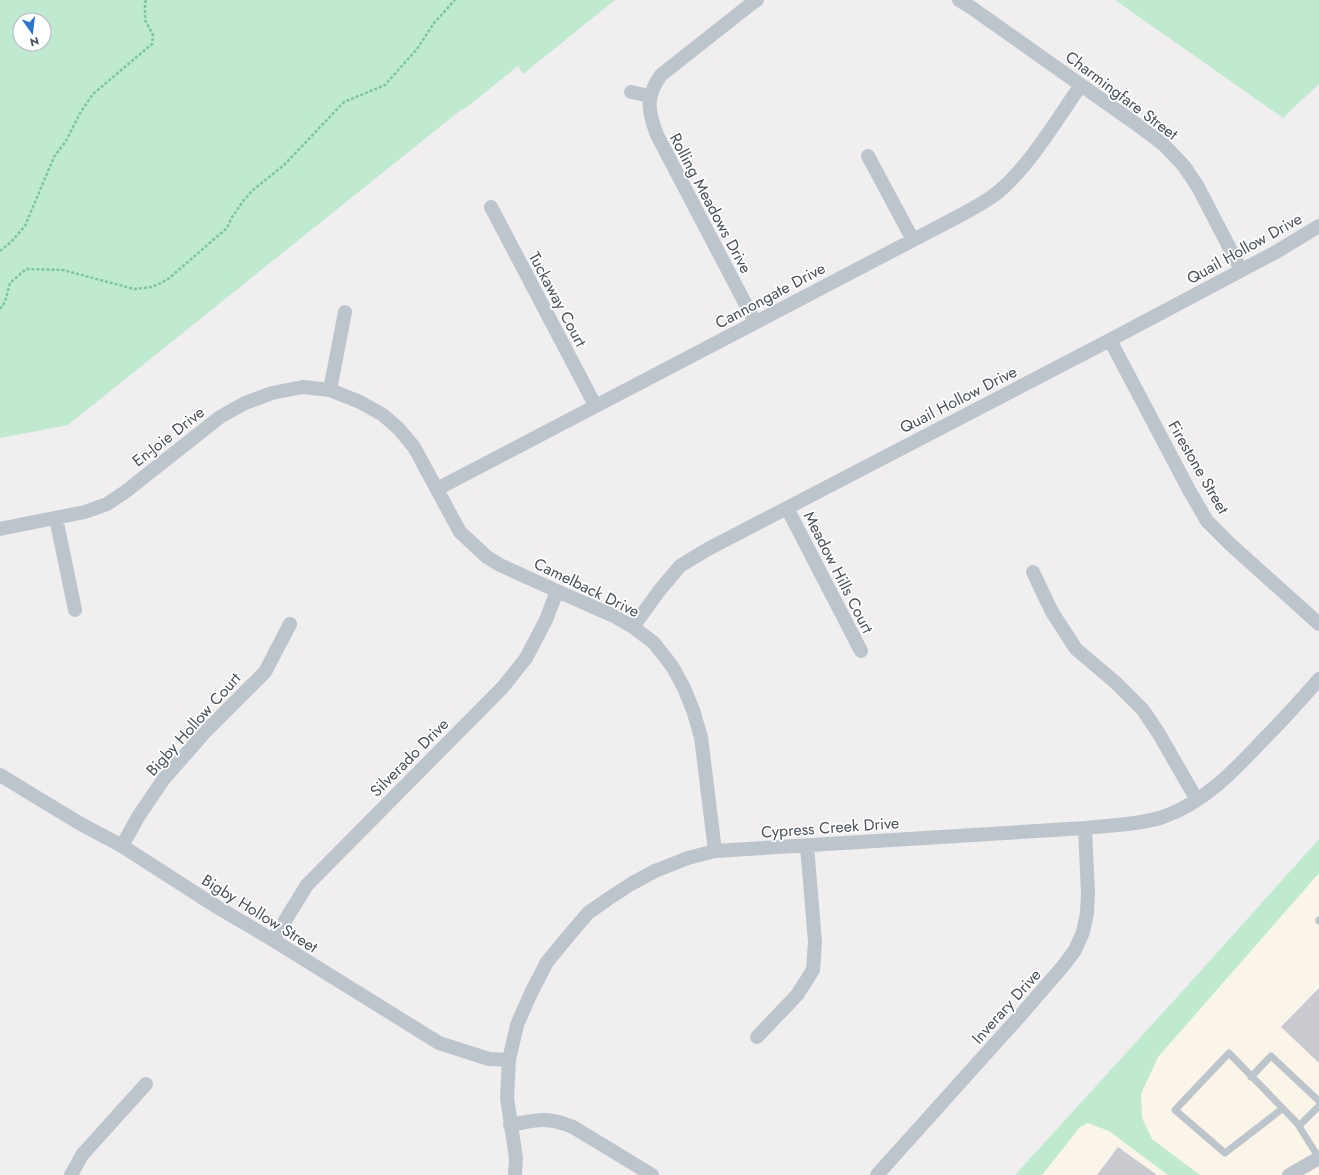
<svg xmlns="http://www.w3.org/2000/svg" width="1319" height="1175" font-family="Jost,sans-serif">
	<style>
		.commercial { fill: #faf5e8 }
		.green { fill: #bfead0; fill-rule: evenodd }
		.building { fill: #c9cad0 }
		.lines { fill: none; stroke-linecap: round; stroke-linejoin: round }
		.path { stroke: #7bc5a0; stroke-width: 2.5; stroke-dasharray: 3 2; stroke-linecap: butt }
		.service { stroke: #bdc5cc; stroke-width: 7 }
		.minor { stroke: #bdc5cc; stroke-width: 14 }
		.labels { text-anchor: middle; stroke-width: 3.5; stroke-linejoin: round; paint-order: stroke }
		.street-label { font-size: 16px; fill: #485159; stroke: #fff }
	</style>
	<rect width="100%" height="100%" fill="#f0eeee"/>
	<!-- commercial -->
	<path class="commercial" d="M1319,873V1175H1200L1152,1139L1142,1118L1141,1094L1158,1057Z
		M1088,1123L1109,1131L1168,1175H1042L1080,1127Z"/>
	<!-- green -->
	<path class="green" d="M0,0H615L523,74L518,66L463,110L462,109L68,425L0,438ZM20,20H44V44H20Z
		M1115,0H1319V84L1291,110L1283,118Z
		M1319,839V873L1158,1057L1141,1094L1142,1118L1152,1139L1200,1175H1168L1109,1131L1088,1123L1080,1127L1042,1175H1015L1189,984Z"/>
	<!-- building -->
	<path class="building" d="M1319,988V1063L1281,1027Z
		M1118,1147L1157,1175H1097Z"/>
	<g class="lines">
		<!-- path -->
		<path class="path" d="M0,251L11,242L25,226L54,157L66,141L80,113L93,94L152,44L153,35L145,20V4L146,0
			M0,309L5,302L10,283L26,269L63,270L134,289L152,287L167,280L227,228L232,217L244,200L253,190L284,165L344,102L385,85L417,49L434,23L455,0"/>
		<!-- service -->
		<path class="service" d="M1319,920V921
			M1251,1077L1271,1056L1319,1101
			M1282,1109L1225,1153L1175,1110L1229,1053L1297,1123L1319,1158
			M1299,1126L1319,1106"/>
		<!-- minor -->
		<path class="minor" d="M959,0L972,8L1139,126L1164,145L1184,166L1198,187L1241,270
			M631,92L650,96
			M868,156L913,240
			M491,207L595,405
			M755,322L657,135C648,111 645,97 661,75L751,4L757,0
			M1110,340L1189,490L1207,521L1230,544L1319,624
			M330,390L345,312
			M437,489L961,215C972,209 983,203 993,196C1027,171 1057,119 1081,85
			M787,508L861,651
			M56,518L75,610
			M0,529L85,512L107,504L125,492L220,417L245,403L272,393L303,387L330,390L360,402L383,415L398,428L414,447L460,532L487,557L500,565L557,591L614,616L633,627L654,643L672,666L684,688L693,710L701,737L715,851
			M1033,572L1052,612L1076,649L1115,682L1143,710L1159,734L1197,800
			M633,627L659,591L680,566L708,549L1110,340L1276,252L1319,226
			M0,775L79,823L122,846L217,907L273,940L439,1043L489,1059L509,1060
			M122,846L138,817L163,780L205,732L265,672L290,624
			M273,940L307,885L503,687L526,658L546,620L557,591
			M757,1037L797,995L813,970L815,942L807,846
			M510,1125C536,1120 547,1116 573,1127L652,1175
			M71,1175L82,1155L146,1084
			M515,1175L516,1158L507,1098L509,1060L517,1025L531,993L547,962L571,933L588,913L608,899L631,884L655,871L688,858L715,851L1085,828C1110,825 1138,825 1163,817C1203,803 1233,772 1261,742C1281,722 1300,701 1319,679
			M877,1175L1019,1017L1064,965L1075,950L1083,932L1087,913L1088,893L1085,828
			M1289,1175L1319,1158"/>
	</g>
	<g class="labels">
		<!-- street labels -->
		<g class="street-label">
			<text transform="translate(1122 95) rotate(37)" y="6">Charmingfare Street</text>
			<text transform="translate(711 203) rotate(62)" y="6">Rolling Meadows Drive</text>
			<text transform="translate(1244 248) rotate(-29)" y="6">Quail Hollow Drive</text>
			<text transform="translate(770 295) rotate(-28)" y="6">Cannongate Drive</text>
			<text transform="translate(558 299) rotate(62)" y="6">Tuckaway Court</text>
			<text transform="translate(958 399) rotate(-27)" y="6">Quail Hollow Drive</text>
			<text transform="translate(168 436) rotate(-38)" y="6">En-Joie Drive</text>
			<text transform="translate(1199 467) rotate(60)" y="6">Firestone Street</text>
			<text transform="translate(839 572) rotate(63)" y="6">Meadow Hills Court</text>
			<text transform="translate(587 587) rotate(26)" y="6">Camelback Drive</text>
			<text transform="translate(193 724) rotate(-48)" y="6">Bigby Hollow Court</text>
			<text transform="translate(409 757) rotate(-45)" y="6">Silverado Drive</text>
			<text transform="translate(830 827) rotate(-4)" y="6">Cypress Creek Drive</text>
			<text transform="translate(260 913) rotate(32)" y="6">Bigby Hollow Street</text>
			<text transform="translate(1006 1006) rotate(-48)" y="6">Inverary Drive</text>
		</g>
	</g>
	<!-- north arrow -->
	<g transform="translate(32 32) rotate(166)"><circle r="19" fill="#ffffff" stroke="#b6b9bd"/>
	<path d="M0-3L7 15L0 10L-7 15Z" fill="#2972cf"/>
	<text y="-6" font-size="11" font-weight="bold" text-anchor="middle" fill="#485159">N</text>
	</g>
</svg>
